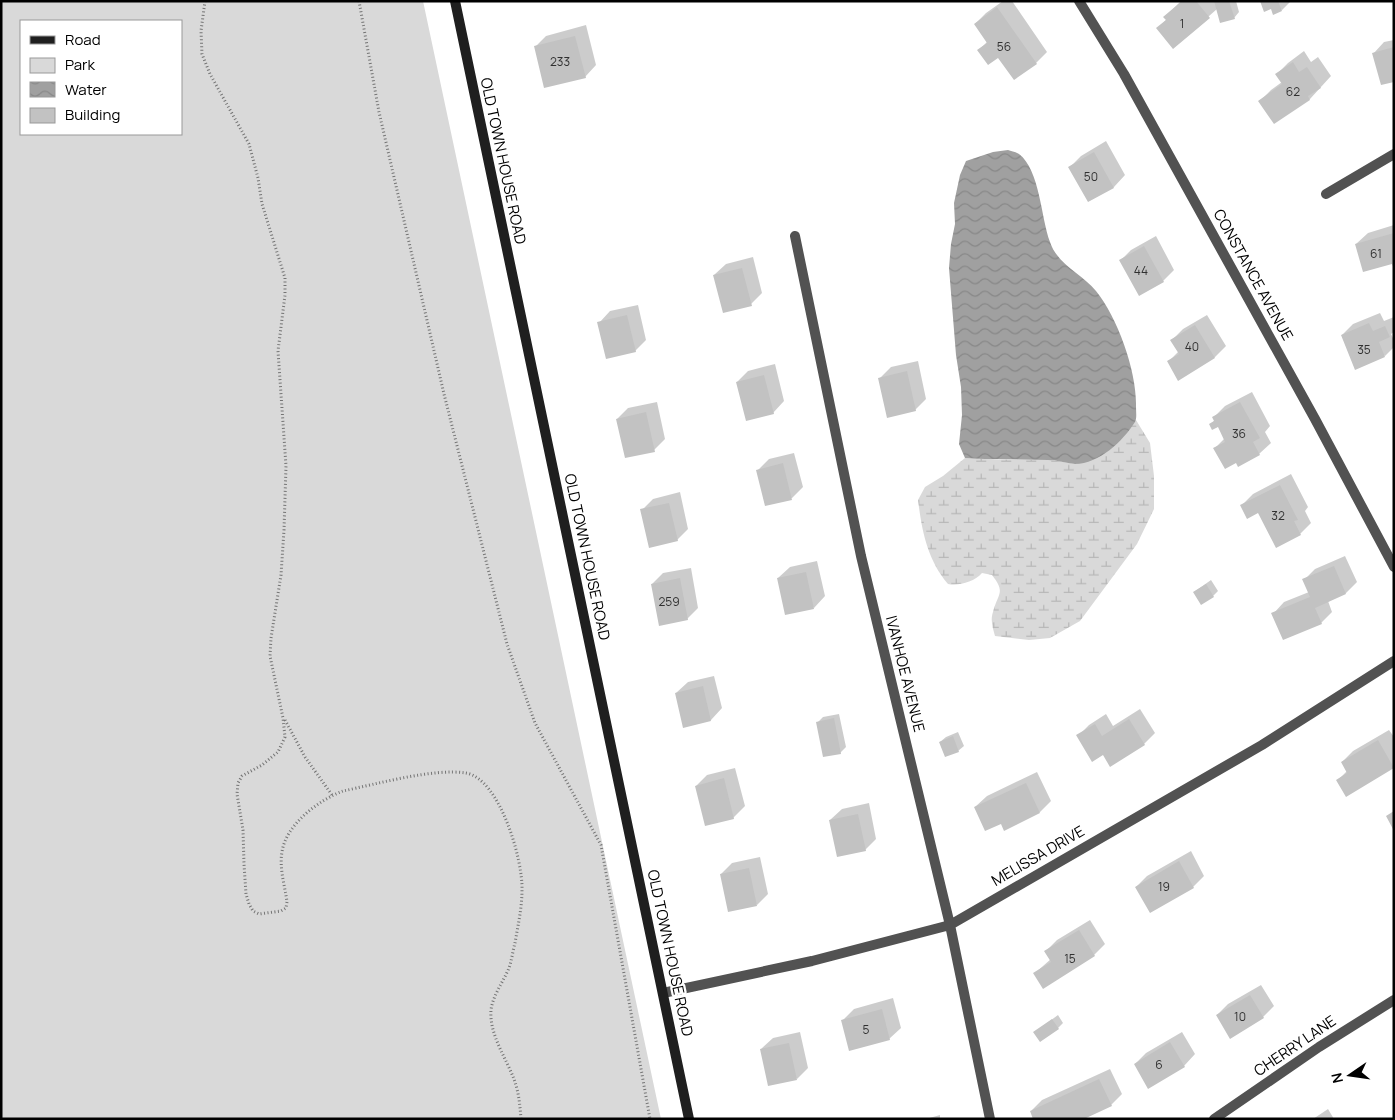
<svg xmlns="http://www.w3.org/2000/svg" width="1395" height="1120" font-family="Manrope,sans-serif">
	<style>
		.wetland { fill: url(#wetland-marsh) }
		.park { fill: #d9d9d9; fill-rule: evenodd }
		.water { fill: url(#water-waves) }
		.shadow { fill: #0003 }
		.building { fill: #c2c2c2 }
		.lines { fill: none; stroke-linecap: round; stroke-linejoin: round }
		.path { stroke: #747474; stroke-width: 3; stroke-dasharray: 1 2.5; stroke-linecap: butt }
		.minor { stroke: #525252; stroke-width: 10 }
		.secondary { stroke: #1f1f1f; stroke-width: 10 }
		.labels { text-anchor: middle; stroke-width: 4.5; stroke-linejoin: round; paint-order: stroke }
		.number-label { font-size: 12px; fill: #303030 }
		.street-label { font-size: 15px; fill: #000; stroke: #fff }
	</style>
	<defs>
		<pattern id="wetland-marsh" width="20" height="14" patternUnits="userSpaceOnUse" patternTransform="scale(1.25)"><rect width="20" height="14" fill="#d9d9d9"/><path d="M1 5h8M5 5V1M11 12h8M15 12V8" fill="none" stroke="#b8b8b8"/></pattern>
		<pattern id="water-waves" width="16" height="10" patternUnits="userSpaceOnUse" patternTransform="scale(1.25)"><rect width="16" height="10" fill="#a0a0a0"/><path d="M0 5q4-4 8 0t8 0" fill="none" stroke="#888"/></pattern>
	</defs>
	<rect width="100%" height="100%" fill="#fff"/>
	<!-- wetland -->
	<path class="wetland" d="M1136,420L1150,443L1154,476V509L1137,544L1080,621L1050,638L1029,640L995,636C993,628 990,621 993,612C998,593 1006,593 992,575L982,573C974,582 959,586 948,584C927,559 922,531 918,500L925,487L943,476L965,458L1015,460H1051L1076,464L1119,441Z"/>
	<!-- park -->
	<path class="park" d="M1,1H423L661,1119H1ZM21,21H181V134H21Z"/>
	<!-- water -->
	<path class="water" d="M1008,150C1011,151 1016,152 1019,154C1040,170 1041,218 1050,242C1057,264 1082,274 1096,291C1118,318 1137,372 1136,407C1136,412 1137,418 1135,422C1123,441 1099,464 1075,464C1066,463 1057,460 1048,460C1021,459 993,460 965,458L959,444L962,415L961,387L956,355L949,268L951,244L955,224L954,203L960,175L966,161L993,152Z"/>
	<!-- shadow -->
	<path class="shadow" d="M1003,1H1012L1047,52L1036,63L1014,78L999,56L979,50L987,42L975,24L986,13Z
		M1181,1H1236L1239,12L1234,18L1217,9L1174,47L1158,28L1167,19L1165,17Z
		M1261,1H1291L1282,10Z
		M586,25L596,65L585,77L535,47L546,36Z
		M1394,40V81L1373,54L1384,42Z
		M1304,51L1311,62L1318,57L1331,76L1310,99L1274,123L1260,101L1271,90L1282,82L1277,74L1288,63Z
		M1106,141L1125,175L1114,187L1089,201L1070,167L1081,156Z
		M1394,225V267L1393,262L1356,244L1368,233Z
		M1156,236L1174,270L1163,281L1120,261L1131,250Z
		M753,257L762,293L751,304L714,275L726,264Z
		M638,305L646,340L635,351L599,323L610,311Z
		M1380,313L1384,321L1394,317V332L1391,334L1394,340V347L1385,356L1342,335L1353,324Z
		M1207,315L1226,346L1215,357L1179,379L1168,362L1179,351L1172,340L1183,329Z
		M918,361L926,399L915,410L880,378L891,367Z
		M775,364L784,401L773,413L737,382L748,371Z
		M1252,392L1270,426L1265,432L1271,443L1259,454L1238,465L1236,461L1215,448L1225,438L1218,425H1210L1215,420L1214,417L1225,406Z
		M657,402L665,439L654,450L617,419L628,408Z
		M794,453L803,487L792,498L766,505L758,470L769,459Z
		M1291,474L1308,507L1305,511L1311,523L1300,534L1259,512L1242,505L1253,494Z
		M680,492L688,529L677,540L642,510L653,499Z
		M1345,556L1357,582L1346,593L1328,601L1332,612L1321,623L1273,614L1284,602L1309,592L1304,580L1315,569Z
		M817,561L825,596L814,608L778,578L790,567Z
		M691,568L698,608L687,619L652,584L663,573Z
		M1211,580L1218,591L1213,596L1194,592Z
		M714,676L722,708L711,720L684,726L676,693L688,682Z
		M1140,709L1155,733L1144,744L1103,754L1078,736L1089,725L1106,714L1113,726Z
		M839,714L846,747L840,753L818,722L823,717Z
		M1389,730L1394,737V767L1346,795L1337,781L1347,771L1342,762L1353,751Z
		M958,732L964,746L958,751L940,742L946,737Z
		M735,768L745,806L733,818L696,786L707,775Z
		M1037,772L1051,801L1040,812L1001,822L975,807L987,796Z
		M869,803L876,839L865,850L830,820L842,809Z
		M1191,851L1204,876L1193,887H1136L1147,876Z
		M760,857L768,894L757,905L721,874L732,863Z
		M1090,920L1105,944L1094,955L1035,973L1051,959L1046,951L1057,940Z
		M1261,985L1274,1006L1263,1017L1217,1015L1228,1004Z
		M893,998L901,1028L889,1039L843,1020L854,1009Z
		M1058,1015L1063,1023L1058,1028L1035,1032Z
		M800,1032L808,1068L797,1079L761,1049L773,1038Z
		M1182,1032L1195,1054L1184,1066L1149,1087L1135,1064L1146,1053Z
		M1110,1069L1122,1094L1111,1105L1031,1111L1042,1100Z
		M1328,1109L1334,1119H1313Z
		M940,1115V1119H926Z"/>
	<!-- building -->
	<path class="building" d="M1182,1H1196L1210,18L1173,49L1156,28L1166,20L1163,17Z
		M1214,1H1229L1235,19L1220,23Z
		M1260,1H1278L1282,11L1273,15L1271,9L1264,12Z
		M997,7L1037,64L1014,80L998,58L988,65L977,50L987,43L974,24Z
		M575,36L586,78L544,88L534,46Z
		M1394,47V82L1381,85L1372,53Z
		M1293,62L1299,72L1307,67L1321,88L1308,96L1310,100L1274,124L1258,101L1282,84L1275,74Z
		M1094,152L1114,188L1088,202L1068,167Z
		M1394,233V269L1392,264L1363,272L1355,244Z
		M1144,246L1164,282L1139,296L1119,260Z
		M742,268L752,306L723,313L713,275Z
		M627,315L636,352L606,359L597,322Z
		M1369,323L1373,331L1385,326L1390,337L1379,342L1385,357L1355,370L1341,335Z
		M1195,325L1215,358L1178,381L1167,361L1179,354L1170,340Z
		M907,371L916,411L887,418L878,378Z
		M764,375L774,414L746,421L736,382Z
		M1240,402L1260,438L1253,442L1260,455L1238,467L1236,463L1225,469L1213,448L1225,442L1218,427L1212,430L1209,424L1214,421L1212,417Z
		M646,412L655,452L625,458L616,419Z
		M783,463L792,500L765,506L756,470Z
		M1280,485L1298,520L1294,521L1301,535L1276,548L1258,513L1247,519L1240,505Z
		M669,503L678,541L649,548L640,509Z
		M1334,566L1346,594L1315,608L1322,624L1283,640L1271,613L1310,597L1302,579Z
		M806,572L814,609L785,615L777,578Z
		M680,578L688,620L659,626L651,584Z
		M1206,584L1214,597L1201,605L1193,592Z
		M703,686L711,721L683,728L675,693Z
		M834,718L841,754L823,757L816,722Z
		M1129,719L1145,745L1110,767L1103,755L1092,762L1076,735L1095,724L1102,736Z
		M953,736L959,752L945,757L939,742Z
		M1378,740L1394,768L1346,797L1336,780L1347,773L1341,762Z
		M724,778L734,819L705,826L695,786Z
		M1026,783L1040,813L1004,831L1001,824L985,831L974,807Z
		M1394,811V831L1386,816Z
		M858,814L866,851L837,857L829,820Z
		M1179,861L1194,888L1150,913L1135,887Z
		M749,868L757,906L728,912L720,874Z
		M1079,930L1095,956L1043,989L1033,973L1051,962L1044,951Z
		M1250,995L1264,1018L1230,1039L1216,1015Z
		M882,1009L890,1040L849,1051L841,1020Z
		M1052,1019L1059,1029L1040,1042L1033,1032Z
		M1170,1042L1185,1067L1148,1089L1134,1064Z
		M789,1043L797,1080L768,1086L760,1049Z
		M1099,1079L1112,1106L1084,1119H1033L1030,1111Z"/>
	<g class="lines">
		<!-- path -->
		<path class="path" d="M205,1L201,31L202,54L210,74L249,144L258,178L262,204L285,278V295L278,351L286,466L284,530L281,575L271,638L270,656L283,718L285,737L278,752L262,765L242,776L238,783L237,794L243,830L244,864L246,894L249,904L253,911L259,914L281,911L286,908L287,902C285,886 279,868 282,852C286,824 319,800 343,791C377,784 433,768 466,773C500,779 523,860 522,890C522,908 518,925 515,943C513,950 512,958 510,965C505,980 493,994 491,1010C489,1035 507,1059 515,1082C519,1094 520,1106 521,1119
			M359,1L379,112L444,394L507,644L535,723L601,845L650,1119
			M285,720L305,757L332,795"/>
		<!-- minor -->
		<path class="minor" d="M1079,1L1124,74L1315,419L1394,567
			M1326,194L1394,154
			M795,236L861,556L950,925L990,1119
			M663,993L812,961L950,925L1262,745L1394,661
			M1214,1119L1319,1047L1394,1000"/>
		<!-- secondary -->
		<path class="secondary" d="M455,1L689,1119"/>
	</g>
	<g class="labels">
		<!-- number labels -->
		<g class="number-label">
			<text x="1182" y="28">1</text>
			<text x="1004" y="51">56</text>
			<text x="560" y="66">233</text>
			<text x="1293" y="96">62</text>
			<text x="1091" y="181">50</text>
			<text x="1376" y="258">61</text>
			<text x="1141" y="275">44</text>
			<text x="1192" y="351">40</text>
			<text x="1364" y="354">35</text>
			<text x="1239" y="438">36</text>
			<text x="1278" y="520">32</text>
			<text x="669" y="606">259</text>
			<text x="1164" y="891">19</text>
			<text x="1070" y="963">15</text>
			<text x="1240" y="1021">10</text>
			<text x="866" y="1034">5</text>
			<text x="1159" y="1069">6</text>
		</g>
		<!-- street labels -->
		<g class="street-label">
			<text transform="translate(503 161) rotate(78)" y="5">OLD TOWN HOUSE ROAD</text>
			<text transform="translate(1253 275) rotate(61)" y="5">CONSTANCE AVENUE</text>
			<text transform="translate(587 557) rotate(78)" y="5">OLD TOWN HOUSE ROAD</text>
			<text transform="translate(905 674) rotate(76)" y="5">IVANHOE AVENUE</text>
			<text transform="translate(1038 856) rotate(-30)" y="5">MELISSA DRIVE</text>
			<text transform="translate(670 953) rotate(78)" y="5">OLD TOWN HOUSE ROAD</text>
			<text transform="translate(1295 1046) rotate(-34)" y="5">CHERRY LANE</text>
		</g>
	</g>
	<!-- border -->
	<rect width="1395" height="1120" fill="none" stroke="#000000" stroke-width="5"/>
	<!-- legend -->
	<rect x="20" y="20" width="162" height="115" fill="#ffffff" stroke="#999999"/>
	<rect x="30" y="36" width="25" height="8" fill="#1f1f1f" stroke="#999999"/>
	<text x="65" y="45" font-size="15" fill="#000000">Road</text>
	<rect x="30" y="58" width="25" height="15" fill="#d9d9d9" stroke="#999999"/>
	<text x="65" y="70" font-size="15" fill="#000000">Park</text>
	<rect x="30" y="82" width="25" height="15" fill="url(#water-waves)" stroke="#999999"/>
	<text x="65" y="95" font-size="15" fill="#000000">Water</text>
	<rect x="30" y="108" width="25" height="15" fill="#c2c2c2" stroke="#999999"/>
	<text x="65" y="120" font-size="15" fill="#000000">Building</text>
	<!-- north arrow -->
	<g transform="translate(1350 1075) rotate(257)" stroke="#ffffff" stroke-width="4" paint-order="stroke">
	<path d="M0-4L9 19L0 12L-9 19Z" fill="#000000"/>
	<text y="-8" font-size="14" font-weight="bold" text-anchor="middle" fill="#000000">N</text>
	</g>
</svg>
